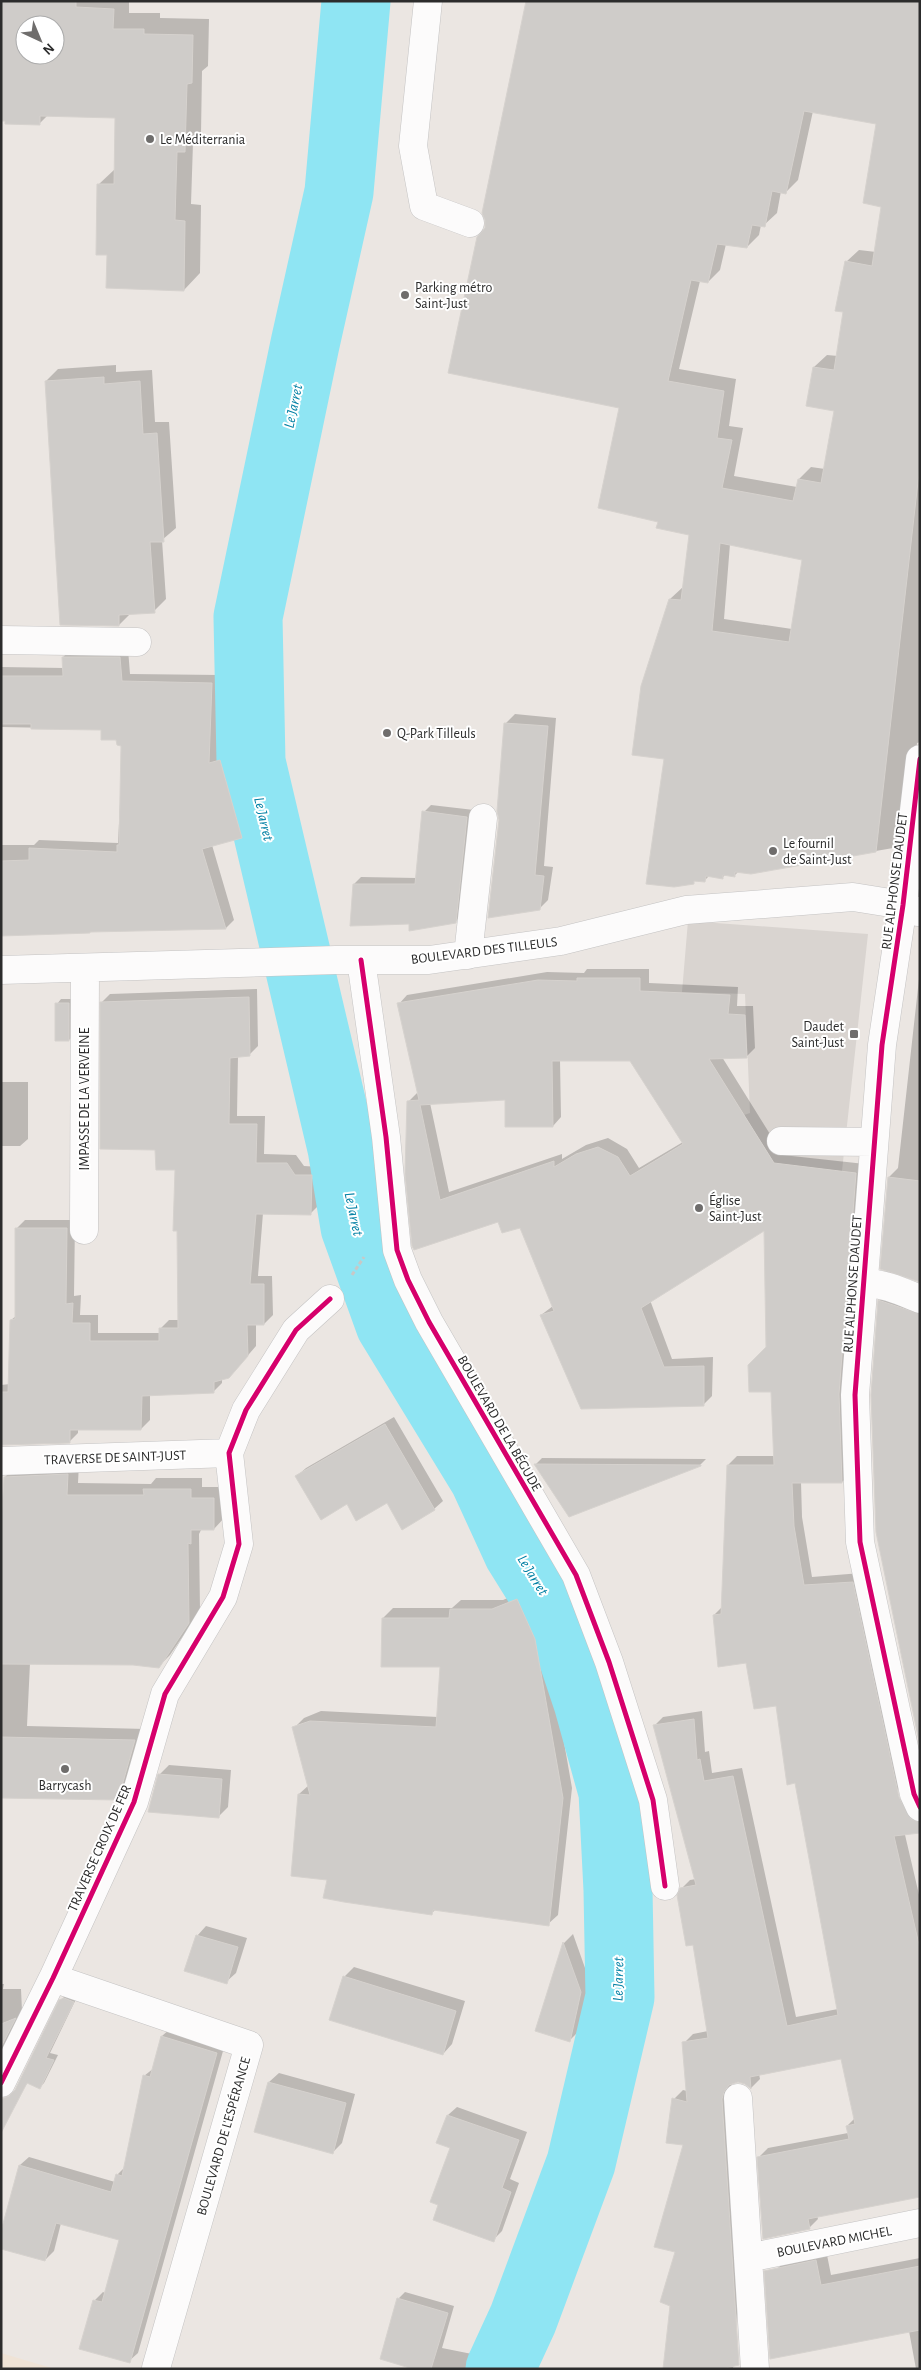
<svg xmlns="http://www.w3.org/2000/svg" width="921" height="2370" font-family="'Alegreya Sans',sans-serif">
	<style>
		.education { fill: #efe3d6 }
		.plaza { fill: #d9d4d0 }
		.shadow { fill: #0003; fill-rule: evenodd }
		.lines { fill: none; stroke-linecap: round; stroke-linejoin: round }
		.river { stroke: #8fe5f3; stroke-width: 69 }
		.building { fill: #cfccc9; stroke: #d6d2ce; fill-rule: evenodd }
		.minor-casing { stroke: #c4c3c3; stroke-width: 29 }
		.path { stroke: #c8c8c7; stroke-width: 3; stroke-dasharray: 4 2.5; stroke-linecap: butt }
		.minor { stroke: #fcfbfb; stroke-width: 28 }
		.cycleway-casing { stroke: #fff; stroke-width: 8 }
		.cycleway { stroke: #d6006c; stroke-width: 5 }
		.poi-dot { fill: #6f6d6c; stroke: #fff; stroke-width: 2 }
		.labels { text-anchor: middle; stroke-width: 4; stroke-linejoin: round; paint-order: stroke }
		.poi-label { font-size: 14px; fill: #2c2c2c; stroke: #fff; text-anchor: start }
		.street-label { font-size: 14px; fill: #2c2c2c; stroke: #fff }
		.water-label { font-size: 15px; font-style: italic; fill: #0280a4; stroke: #fff }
	</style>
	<rect width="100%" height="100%" fill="#ebe6e2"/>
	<!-- education -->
	<path class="education" d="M1,2353L55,2369H1Z"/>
	<!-- plaza -->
	<path class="plaza" d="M688,921L868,934L842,1171L802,1208L744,1115L750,1113L745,994L682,992Z"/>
	<!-- shadow -->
	<path class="shadow" d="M1,1H129V13H160V18L209,19L208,66L202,71L201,134L193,143L191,204L201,205L200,273L184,290L98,185L115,169L116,117L48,115L39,124ZM25,25H55V55H25Z
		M920,1V742L917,743L906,836L893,848L751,873L739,871L734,876L726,874L722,878L709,876L705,880H696L693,882L665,758L670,599L683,587L690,534L660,521L620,407L450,372ZM813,111L878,123L882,206L876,252L859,250L846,262L845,310L838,356L827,355L814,367L835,410L825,469L811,467L799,479L797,487L734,476L743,428L729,426L736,379L679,369L700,281L708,282L720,270L726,244L747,247L759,235L761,225H764L777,213L781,191L786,192L798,180ZM730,544L803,559L792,629L724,619Z
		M116,365V372L152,370L155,422H169L176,528L162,540L166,599L154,611L131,613L119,625L46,381L58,369Z
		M72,649H128L130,674L220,675L217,755L228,752L250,829L242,837L212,845L234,920L226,928L91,930L1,934V845H34L39,840L118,843L123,744L118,739L102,729L1,727V667L64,668L63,657Z
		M515,714L556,718L544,866L553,867L548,900L539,909L500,820L505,724Z
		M431,805L474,810L462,915L455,922L411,923L354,884L361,877L417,878L424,812Z
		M587,969H649V983L738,987L737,1006H753L755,1048L746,1057H722L783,1155L865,1164L851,1473L842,1482H801L802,1517L812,1577L861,1573L906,1783L895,1792L920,1899V2196L817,2216L818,2219L809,2228L759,2157L768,2148L848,2133L847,2126L855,2118L842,2058L759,2074L760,2079L751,2088L746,2083L737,2081L732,2083L731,2089L741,2256L733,2369H663L666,2357L677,2251L685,2144L674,2099L683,2090L687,2091L684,2043L693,2034L708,2031L694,1944L681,1889L690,1880L696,1879L654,1726L663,1717L702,1711L705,1752L709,1751L712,1773L742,1768L796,2017L838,2009L796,1782L777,1704L714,1615L722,1607L728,1465L737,1456H775L772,1391L768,1347L765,1229L650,1300L672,1359L713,1357L712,1396L703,1405L541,1315L553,1306L521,1226L499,1221L415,1248L408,1102L418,1092L399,1004L407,995L547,972L584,973ZM560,1060H631L683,1142L639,1168L627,1149L608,1138L586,1145L562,1159V1154L449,1192L430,1103L506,1098L553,1126L561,1117Z
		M920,970V1281L889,1177L898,1168Z
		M257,989L258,1046L249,1055L238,1056L237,1116H265L264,1154L296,1155L304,1166L320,1167L319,1205L311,1213H263L258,1276H272L273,1315L264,1324H256V1346L237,1368L222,1378V1383L213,1392L150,1394V1420L141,1429H78V1433L69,1442L1,1444V1385L10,1384L11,1320L16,1316V1229L25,1220H75L74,1296L81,1295L80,1315H98V1333H160V1329L169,1320H180L176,1168L157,1149L102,1002L110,994Z
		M61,999H73V1036L69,1040L57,1004Z
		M1,1082H28V1139L20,1146H1Z
		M888,1292L920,1302V1740L877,1532L879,1301Z
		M394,1417L443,1501L434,1509L387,1501L347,1503L297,1476L306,1468Z
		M542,1458L706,1459L700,1465L569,1516L536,1464Z
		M79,1463L78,1483L151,1484L156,1478H202V1487H225V1517L214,1529L202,1528L199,1534L200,1611L170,1655L159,1666L133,1664L30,1663L27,1726L146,1729L129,1787L117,1799L1,1796V1515H4L5,1477L17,1465Z
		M527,1590L544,1628L572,1788L558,1915L548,1924L436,1909L432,1913L329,1879L299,1794L309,1785L294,1728L304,1718L321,1711L438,1717L442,1666L383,1618L393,1608H452L461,1600H503Z
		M169,1765L231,1770L228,1807L219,1816L159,1775Z
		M206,1926L247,1938L236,1973L226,1982L197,1936Z
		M573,1934L590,1982L579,2031L570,2040L537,2030L564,1943Z
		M354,1967L465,2001L452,2044L443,2054L344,1977Z
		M1,1984H4L3,1989H21L22,2011L1,2054Z
		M65,1996L77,1997L50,2053L58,2055L44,2083L40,2087L28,2082L21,2092L60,2001Z
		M171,2028L225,2044L138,2353L129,2361L94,2301L103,2292L105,2293L120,2239L61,2223L54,2251L45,2260L1,2236L20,2165L29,2157L115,2182L117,2175L125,2167L144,2076L154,2068L162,2036Z
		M279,2073L355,2094L342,2143L333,2152L269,2082Z
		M457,2107L527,2132L510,2179L519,2183L502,2231L493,2240L451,2148L448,2115Z
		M826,2250L831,2275L920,2258V2369H916L909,2331L777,2269L788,2258Z
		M405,2292L454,2306L442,2348L472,2354L466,2369H410L398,2299Z"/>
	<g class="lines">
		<!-- river -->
		<path class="river" d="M356,1L339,192L305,344L248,617L251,762L342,1148L355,1227L390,1324L484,1478L518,1552L561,1621L588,1702L613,1792L618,1890L620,1997L581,2163L523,2319L500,2369"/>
	</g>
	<!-- building -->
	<path class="building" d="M1,1H76V7L114,9L113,29H144V34L193,35L192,83L187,84L185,152H177L175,220L185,221L184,291L106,288L107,255H96L97,184H114L115,118L40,116V125L5,124V121H1ZM25,25H55V55H25Z
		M526,1H920V464L876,852L751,874L735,872V877L723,875V879L706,876L705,882L694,881V884L674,887L646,884L664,759L632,755L641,686L669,599L681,600L689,535L656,528L658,522L598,508L619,408L448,373L477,237L485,228V220L482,213ZM804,111L876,124L863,203L881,207L872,266L845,261L835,311L843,312L834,370L813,367L806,406L834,411L821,483L798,479L793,501L722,488L732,440L717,438L724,391L668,381L691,280L708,283L717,244L747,248L752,225L765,227L772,191L786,194ZM720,543L802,560L789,642L712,631Z
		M104,377V384L140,381L143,434L157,433L164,542H150L155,613L119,615V626L60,625L45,381Z
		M62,657H120L122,681L212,683L209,763L220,760L242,838L202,849L226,929L90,932V933L1,936V861L29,860V848L117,852V845H119L121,746L117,745L116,740H101V730L31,729V724H1V676H63Z
		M504,723L548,726L535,875L544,876L540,910L488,918L499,820L497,811Z
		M422,811L467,817L456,923L409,931V924L350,926L353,884H415Z
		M577,978H640V991L730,995L728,1014L745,1015L747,1058L709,1059L774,1163L856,1173L839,1394L842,1483H792L794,1526L804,1585L853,1582L899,1797L911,1819L920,1822V1833L894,1836L920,1949V2197L808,2219L810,2229L763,2239L757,2157L849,2139L846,2126L855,2124L841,2059L750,2077L751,2089L745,2084L738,2082L729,2085L724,2092L722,2099L739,2365L721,2369H663L670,2306L660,2302L675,2252L654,2247L683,2145L666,2143L672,2098L687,2102L682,2042L708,2038L693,1945L686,1946L677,1895L680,1888L696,1885L653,1725L694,1719L697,1760L700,1759L704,1781L733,1776L787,2026L838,2015L795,1783L787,1785L776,1706L754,1709L746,1663L718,1667L713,1615L721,1614L727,1465H774L771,1392H749L748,1365L766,1347L764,1231L641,1308L664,1367L704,1366V1406L581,1409L540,1315L554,1311L520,1228L502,1233L498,1222L414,1250L412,1246L405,1174L407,1101L419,1100L397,1003L538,980L577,981ZM552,1061H630L683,1144L630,1176L618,1157L598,1147L576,1154L554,1167V1161L440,1200L420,1105L505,1100V1127H553Z
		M249,997L250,1056L230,1058L229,1124H257L256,1163H287L295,1175H312L311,1215L256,1214L250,1284H264V1325H247L248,1356L229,1378L214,1382V1393L142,1396L141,1430H70V1443L1,1445V1392H8L10,1320L15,1319V1228H67L66,1304L73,1303L72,1323H90V1341H159V1328H178L177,1231H173L175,1170H156L155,1150L100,1149V1002Z
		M55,1003H69V1041H55Z
		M888,1177L920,1181V1282L880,1269Z
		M878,1300L920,1314V1746L876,1532L871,1395Z
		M385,1424L435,1510L402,1530L387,1503L356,1521L347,1504L321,1520L295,1476Z
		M534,1464L701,1465V1466L569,1517Z
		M68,1474L67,1495H144L143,1489H191V1498H214V1530H191V1544L188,1543L189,1623L159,1668L133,1665L1,1664V1526L4,1477Z
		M517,1599L535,1639L563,1798L549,1926L433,1910L432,1915L344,1902L323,1898L327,1880L291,1876L298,1794L310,1795L292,1727L310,1721L436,1727L440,1667H381L382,1618H449L450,1609H492Z
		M1,1737L135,1740L118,1800L1,1798Z
		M158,1774L222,1779L219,1818L148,1812Z
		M196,1935L238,1947L227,1984L184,1971Z
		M563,1942L581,1992L570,2042L535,2031Z
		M343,1976L456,2011L443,2055L329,2020Z
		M64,1998L74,2002L46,2058L54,2060L40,2089L27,2083L1,2133V2099L9,2096L15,2090L59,2000Z
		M16,2018L1,2047V2024Z
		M161,2036L217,2053L130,2363L79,2349L93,2300L102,2302L119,2240L56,2223L45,2261L1,2249V2231L19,2165L111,2192L116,2174L122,2176L143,2075L150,2077Z
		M268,2082L346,2103L333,2154L254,2132Z
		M447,2115L519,2140L502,2188L511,2192L494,2242L433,2220L438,2205L430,2202L450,2148L436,2143Z
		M816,2260L821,2285L920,2266V2330L770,2359L764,2271Z
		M397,2298L448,2313L431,2369H413L380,2359Z"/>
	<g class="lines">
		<!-- minor casing -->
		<g class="minor-casing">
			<path id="minor" d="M428,1L413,146L424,206L470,223
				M1,640L137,642
				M920,759L903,905L882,1045L855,1395L860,1542L914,1794L920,1807
				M468,955L483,818
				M361,960L386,1137L397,1250L408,1280L429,1322L576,1575L609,1662L653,1800L665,1886
				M1,970L336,960H429L561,941L686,910L853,897L903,905L918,912
				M781,1141L874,1142
				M84,1230L85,968
				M863,1282C885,1284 900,1291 920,1299
				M1,1461L229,1453
				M53,1978L249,2045L156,2368
				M1,2083L53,1978L134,1802L165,1694L223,1597L239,1544L229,1453L246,1410L296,1330L330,1299
				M738,2098L755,2369
				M748,2258L920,2223"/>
		</g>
		<!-- path -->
		<path class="path" d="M352,1275L364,1257"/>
		<!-- minor -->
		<use href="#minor" class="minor"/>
		<!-- cycleway casing -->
		<g class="cycleway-casing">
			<path id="cycleway" d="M920,759L903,905L882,1045L855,1395L860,1542L914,1794L920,1807
				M361,960L386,1137L397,1250L408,1280L429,1322L576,1575L609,1662L653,1800L665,1886
				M1,2083L53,1978L134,1802L165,1694L223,1597L239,1544L229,1453L246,1410L296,1330L330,1299"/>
		</g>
		<!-- cycleway -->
		<use href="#cycleway" class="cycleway"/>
	</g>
	<!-- markers -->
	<g class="poi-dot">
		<circle cx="150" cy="139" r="5"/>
		<circle cx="405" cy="295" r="5"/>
		<circle cx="387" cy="733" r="5"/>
		<circle cx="773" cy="851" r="5"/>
		<rect x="849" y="1029" width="10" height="10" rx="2.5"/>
		<circle cx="699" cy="1208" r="5"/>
		<circle cx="65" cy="1769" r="5"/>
	</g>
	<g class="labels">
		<!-- poi labels -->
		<g class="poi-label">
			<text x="160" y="144">Le Méditerrania</text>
			<text x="415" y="292">Parking métro<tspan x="415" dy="16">Saint-Just</tspan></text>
			<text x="397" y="738">Q-Park Tilleuls</text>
			<text x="783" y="848">Le fournil<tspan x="783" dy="16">de Saint-Just</tspan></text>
			<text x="844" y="1031" text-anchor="end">Daudet<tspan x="844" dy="16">Saint-Just</tspan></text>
			<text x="709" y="1205">Église<tspan x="709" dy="16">Saint-Just</tspan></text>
			<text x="65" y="1790" text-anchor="middle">Barrycash</text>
		</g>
		<!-- street labels -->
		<g class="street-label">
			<text transform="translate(894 881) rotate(-83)" y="5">RUE ALPHONSE DAUDET</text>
			<text transform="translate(484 950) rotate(-7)" y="5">BOULEVARD DES TILLEULS</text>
			<text transform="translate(84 1099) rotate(-90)" y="5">IMPASSE DE LA VERVEINE</text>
			<text transform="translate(852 1284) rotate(-86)" y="5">RUE ALPHONSE DAUDET</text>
			<text transform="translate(500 1423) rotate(60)" y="5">BOULEVARD DE LA BÉGUDE</text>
			<text transform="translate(115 1457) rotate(-2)" y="5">TRAVERSE DE SAINT-JUST</text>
			<text transform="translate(99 1848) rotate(-66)" y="5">TRAVERSE CROIX DE FER</text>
			<text transform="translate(223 2136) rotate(-74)" y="5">BOULEVARD DE L'ESPÉRANCE</text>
			<text transform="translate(834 2241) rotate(-11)" y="5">BOULEVARD MICHEL</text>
		</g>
		<!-- water labels -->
		<g class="water-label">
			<text transform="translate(293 406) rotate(-78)" y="5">Le Jarret</text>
			<text transform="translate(264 819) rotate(77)" y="5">Le Jarret</text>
			<text transform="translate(354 1214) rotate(78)" y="5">Le Jarret</text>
			<text transform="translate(533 1575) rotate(58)" y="5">Le Jarret</text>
			<text transform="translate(618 1979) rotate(-89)" y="5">Le Jarret</text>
		</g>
	</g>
	<!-- border -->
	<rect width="921" height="2370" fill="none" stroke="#2c2c2c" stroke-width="5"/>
	<!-- north arrow -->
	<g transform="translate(40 40) rotate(136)"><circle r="24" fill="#ffffff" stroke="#ababab"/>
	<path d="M0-4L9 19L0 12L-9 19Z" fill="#6f6d6c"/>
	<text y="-8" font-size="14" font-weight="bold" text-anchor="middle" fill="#2c2c2c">N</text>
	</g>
</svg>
